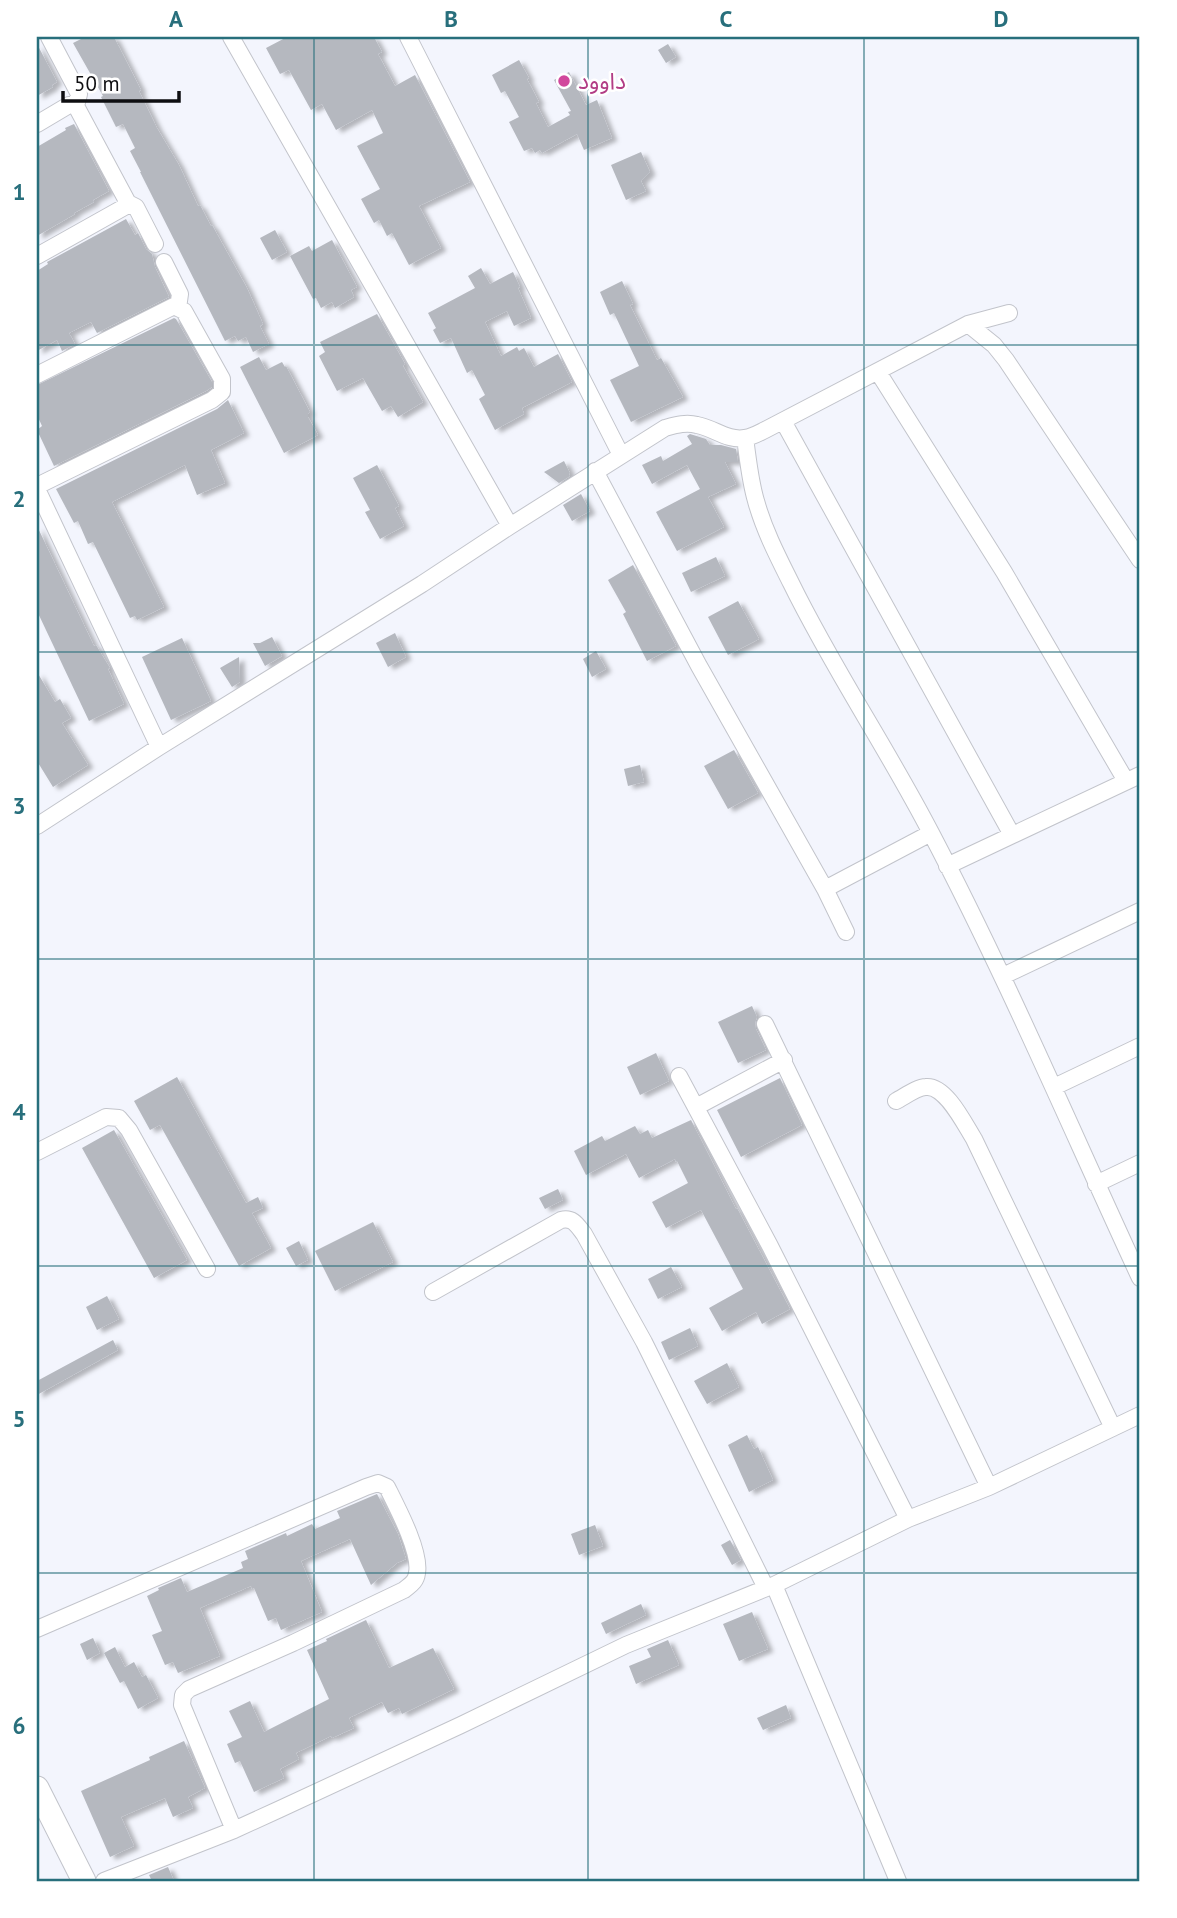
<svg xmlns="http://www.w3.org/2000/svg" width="1177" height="1918" font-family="'PT Sans','Noto Sans Arabic',sans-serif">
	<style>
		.building { fill: #b5b8bf; filter: url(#shadow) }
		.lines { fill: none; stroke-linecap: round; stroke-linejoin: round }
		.street-casing { stroke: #c2c4cb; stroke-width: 18 }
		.secondary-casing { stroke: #c2c4cb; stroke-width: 25 }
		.street { stroke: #fff; stroke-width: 16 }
		.secondary { stroke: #fff; stroke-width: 23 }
		.grid { fill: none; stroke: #286f7c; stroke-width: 2; stroke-opacity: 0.55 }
		.hotel-dot { fill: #d1479c; stroke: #fff; stroke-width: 2.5 }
		.labels { text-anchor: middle; stroke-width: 5; stroke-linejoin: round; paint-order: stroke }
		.hotel-label { font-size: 23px; fill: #b23c85; stroke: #fff; text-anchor: start }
		.neatline { fill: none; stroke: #286f7c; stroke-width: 2.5 }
		.grid-label { font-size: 23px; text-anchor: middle; font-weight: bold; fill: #286f7c }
	</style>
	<defs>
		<filter id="shadow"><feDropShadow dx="5.5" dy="3" stdDeviation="2" flood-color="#0004"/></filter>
	</defs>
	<rect width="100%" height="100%" fill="#f3f5fd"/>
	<!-- building -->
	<path class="building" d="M85,37H114L141,90L139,91L157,128L179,165L198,206L200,205L211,226L212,225L247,288L263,324L260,326L269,344L253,352L246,337L238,341L235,336L225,341L140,172H141L130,151L135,148L123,124L116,127L101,97L103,96L73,43Z
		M287,37H374L382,52L378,54L395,86L415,75L470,182L419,206L441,248L409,265L392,233L387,236L379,220L374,223L361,199L380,189L357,146L383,133L372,110L336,130L322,104L311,110L289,70L280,74L266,48Z
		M37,44L57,82L52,85L53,87L37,96Z
		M668,44L676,57L666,63L658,50Z
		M519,60L529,78L527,79L539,102L536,103L548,127L570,115L568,112L571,111L554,80L569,72L586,105L597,100L612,138L584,150L577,134L542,153L540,150L535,153L532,148L524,151L509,122L519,117L505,91L501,93L492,75Z
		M74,124L109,191L93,200L94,202L74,213L75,214L37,236V147L66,130L65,128Z
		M641,152L650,172L641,181L646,191L626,200L611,165Z
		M126,219L135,235L138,233L146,249L152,254L155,267L169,297L97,333L91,322L69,333L75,344L62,351L57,340L37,351V271L48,264L47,262Z
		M275,230L287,252L272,260L260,238Z
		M332,240L357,287L351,290L354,297L335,308L332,302L321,308L316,298L313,299L290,256L309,246L312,251Z
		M481,268L490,284L513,272L520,287L518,288L531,318L514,326L507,311L485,322L501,356L517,347L519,351L524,348L534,367L558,354L572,382L522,408L524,414L495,430L479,399L485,395L472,370L467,373L451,338L440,343L433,330L436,328L428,313L475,288L468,276Z
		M622,281L633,304L630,305L657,360L661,358L683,397L631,422L610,380L639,366L614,313L610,315L600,292Z
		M377,314L405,364L403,366L423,402L398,417L391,406L382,411L363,378L337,391L319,356L325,352L320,342Z
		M174,318L176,319L212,382V387L206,391L54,466L37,430L42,426L37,415V385Z
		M259,357L266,370L282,362L285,367L286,366L310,412L308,414V417L318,435L284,453L240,367Z
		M228,400L244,433L211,450L225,483L197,495L185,465L112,502L164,607L137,620L135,616L130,618L93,542L88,544L78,521L74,523L56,489L217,409Z
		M690,434L706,439L710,445H721L736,449L738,462H725L736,484L708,497L724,527L677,551L656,512L700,489L687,465L652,484L642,465L661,456L663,461L692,444L687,436Z
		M564,461L570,473L569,474L570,476L559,483L544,472Z
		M377,465L399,506L395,508L404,526L380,539L365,512L370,510L353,478Z
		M581,494L590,511L572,521L563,505Z
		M37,526L94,646L96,645L110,668L108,669L124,704L89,721L37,611Z
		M716,557L725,576L691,592L682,573Z
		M633,565L676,646L647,661L623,614L626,612L608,580Z
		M738,601L759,639L728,655L708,617Z
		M395,633L406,657L388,667L376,643Z
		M272,637L282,656L265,666L253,643H260Z
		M182,638L211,701L171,720L142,657Z
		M596,651L606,669L592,677L583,659Z
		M239,657L240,682L232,687L220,668Z
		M37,672L55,702L60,699L71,718L62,723L88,765L53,787L37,761Z
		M734,750L758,793L728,809L704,766Z
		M640,765L644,782L628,786L624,769Z
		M752,1006L757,1017L755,1023L756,1029L766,1050L738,1063L718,1022Z
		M656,1053L669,1081L640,1095L627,1067Z
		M177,1077L246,1203L258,1197L263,1208L252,1213L271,1248L239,1266L160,1125L150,1130L134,1101Z
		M780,1078L802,1125L741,1157L717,1110Z
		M691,1120L736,1209L737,1208L790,1309L762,1324L756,1312L722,1331L709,1308L743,1289L701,1210L666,1228L652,1202L688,1183L677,1161L676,1162L675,1159L639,1178L626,1154L586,1175L574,1151L602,1136L605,1141L635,1126L640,1134L648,1130L652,1138Z
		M114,1130L187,1260L154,1278L82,1148Z
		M558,1189L563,1200L545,1209L539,1198Z
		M373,1222L393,1262L335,1291L315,1251Z
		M299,1241L308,1260L296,1266L286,1248Z
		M671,1267L682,1287L658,1299L648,1279Z
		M107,1296L119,1319L97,1330L86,1307Z
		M690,1328L698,1346L669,1360L661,1342Z
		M113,1340L118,1350L37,1395V1381Z
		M727,1363L739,1387L707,1404L694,1381Z
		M747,1435L754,1449L758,1447L773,1480L749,1492L728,1445Z
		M377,1494L398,1534L406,1559L397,1563L371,1585L350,1539L301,1561L322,1612L281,1630L276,1618L268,1621L254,1588L252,1589L251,1586L200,1608L220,1656L178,1673L173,1662L165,1665L152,1635L162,1631L147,1596L159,1590L158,1588L181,1578L187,1592L243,1568L241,1562L248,1559L245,1551L286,1533L287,1536L312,1524L315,1529L340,1518L337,1511Z
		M595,1525L603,1546L579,1555L571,1534Z
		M730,1540L741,1560L732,1565L721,1545Z
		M641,1604L646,1615L606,1634L601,1623Z
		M752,1612L768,1649L739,1661L723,1624Z
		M366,1620L389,1668L433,1648L454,1689L402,1714L399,1708L388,1713L382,1702L349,1718L354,1728L332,1738L331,1736L296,1753L299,1759L280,1769L284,1778L254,1792L240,1761L235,1763L227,1744L242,1737L229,1711L250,1701L264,1732L329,1699L307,1650L327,1641L326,1639Z
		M93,1638L100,1653L87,1660L80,1644Z
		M668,1640L679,1665L636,1684L629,1666L651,1657L647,1649Z
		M115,1647L125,1667L134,1662L142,1677L146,1675L158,1698L138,1709L124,1681L120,1683L104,1653Z
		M786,1705L791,1718L763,1730L757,1718Z
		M184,1741L205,1788L188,1797L193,1808L173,1817L165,1798L121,1817L134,1846L110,1857L81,1791L150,1760L149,1757Z
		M168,1867L174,1881H152L149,1875Z"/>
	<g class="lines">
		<!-- street casing -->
		<g class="street-casing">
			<path id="street" d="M49,37L79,94L76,106
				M231,37L510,526
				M408,37L621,455
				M37,124L69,105L76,106L128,203V205L37,256
				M128,203L136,207L155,244
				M164,262L180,294L178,308
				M968,324L994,345L1006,360L1140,560
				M878,372L1004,572L1126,781
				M37,375L174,306L184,311L222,379V392L212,400L37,486
				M783,421L1012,835
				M745,438C748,459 750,481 756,501C764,530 778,557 791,583C833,669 887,748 931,833C1007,978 1071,1129 1140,1278
				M595,471L699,666L825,889L846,932
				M37,489L159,747
				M37,826L159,747L422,584L510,526L665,428C676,425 686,422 697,425C714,428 727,441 745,438C752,437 759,433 765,430L968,324L1009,313
				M947,866L1140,775
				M825,889L931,833
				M1003,976L1140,911
				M765,1024L989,1487
				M679,1076L770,1246L908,1519
				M1054,1087L1140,1046
				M896,1101C904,1097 917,1087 926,1087C946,1085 965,1125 974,1139L1113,1428
				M696,1107L784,1060
				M37,1152L106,1117L119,1118L129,1130L207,1269
				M1096,1184L1140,1163
				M433,1292L561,1220C573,1217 577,1225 584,1234L644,1342L766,1588
				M774,1585L898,1881
				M37,1629L366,1487L378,1483L387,1487C397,1507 421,1552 417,1573C416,1582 410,1585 404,1590L293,1643L189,1689L183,1695L182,1705L234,1830
				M104,1881L234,1830L280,1809L461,1725L626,1645L774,1585L908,1519L989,1487L1140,1415"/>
		</g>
		<!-- secondary casing -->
		<g class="secondary-casing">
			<path id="secondary" d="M37,1788L84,1881"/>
		</g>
		<!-- street -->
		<use href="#street" class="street"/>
		<!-- secondary -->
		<use href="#secondary" class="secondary"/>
	</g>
	<!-- grid -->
	<path class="grid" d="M314,37V1881M588,37V1881M864,37V1881M37,345H1140M37,652H1140M37,959H1140M37,1266H1140M37,1573H1140"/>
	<!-- markers -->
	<circle class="hotel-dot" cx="564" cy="81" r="7"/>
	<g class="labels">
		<!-- hotel labels -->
		<g class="hotel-label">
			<text x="578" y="89">داوود</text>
		</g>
	</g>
	<!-- border -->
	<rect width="1177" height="1918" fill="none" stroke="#ffffff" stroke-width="77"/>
	<!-- scale -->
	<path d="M63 91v10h116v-10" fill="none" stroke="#0e0e11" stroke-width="3.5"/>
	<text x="74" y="91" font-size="21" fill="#0e0e11" stroke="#ffffff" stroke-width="5" paint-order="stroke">50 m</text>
	<rect x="38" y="38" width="1100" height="1842" class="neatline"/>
	<g class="grid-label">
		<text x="176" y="27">A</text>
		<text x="451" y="27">B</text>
		<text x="726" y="27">C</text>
		<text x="1001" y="27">D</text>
		<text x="19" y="200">1</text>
		<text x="19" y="507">2</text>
		<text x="19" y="814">3</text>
		<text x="19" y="1120">4</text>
		<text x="19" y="1427">5</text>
		<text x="19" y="1734">6</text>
	</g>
</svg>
